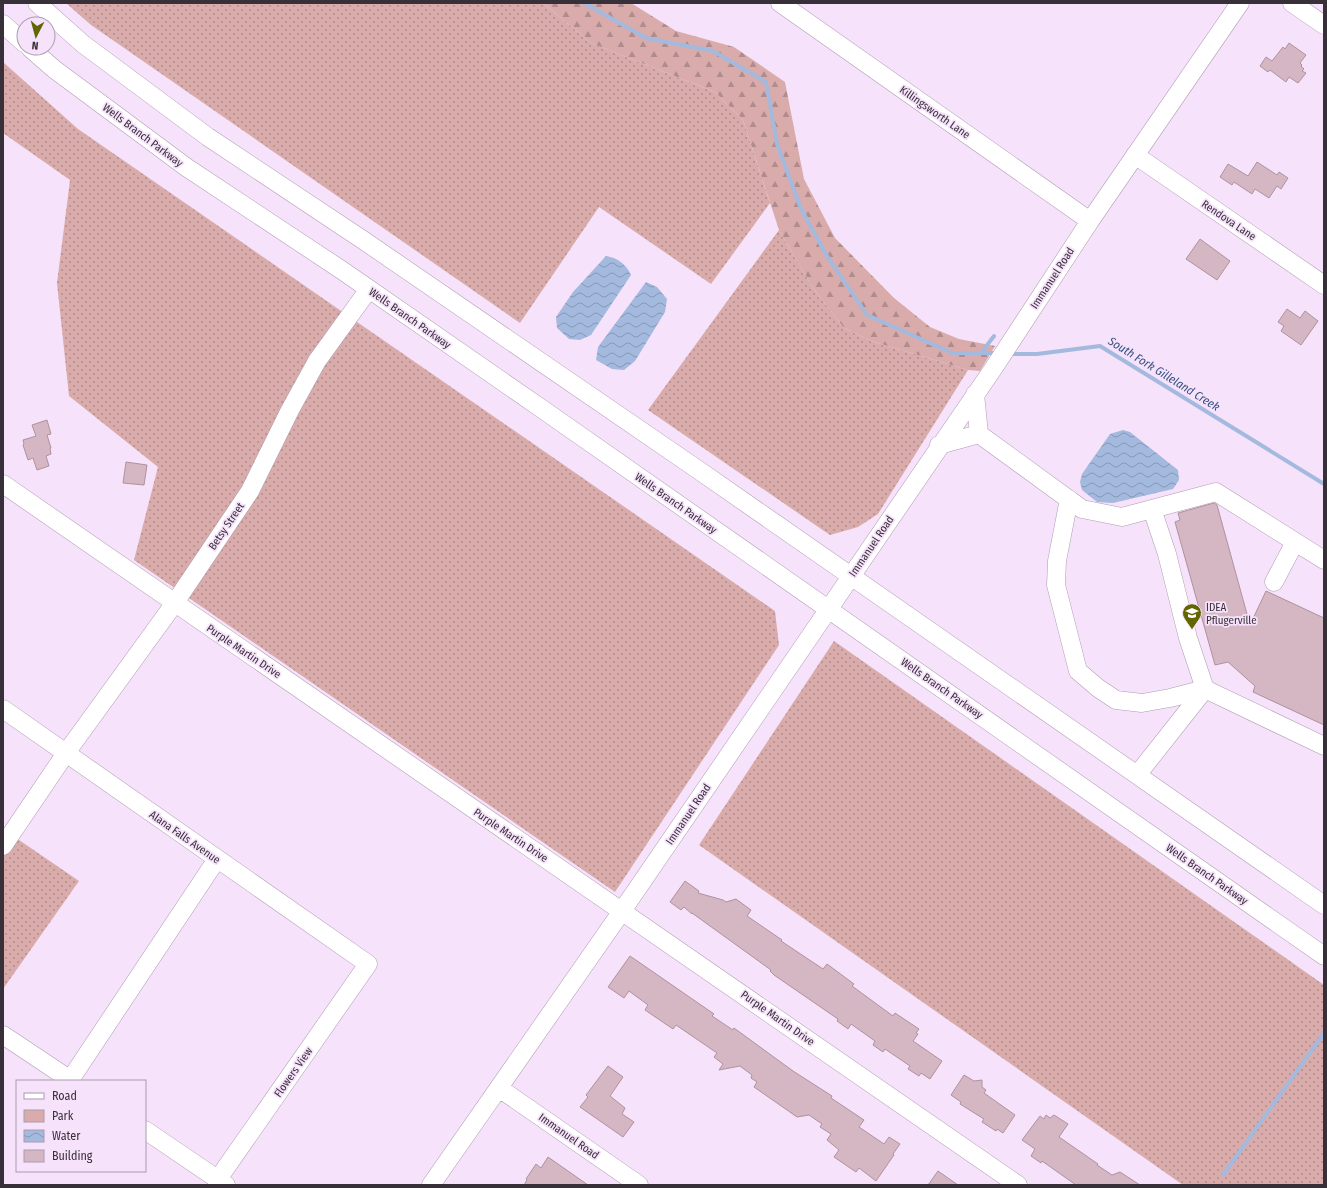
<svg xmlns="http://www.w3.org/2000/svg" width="1327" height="1188" font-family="'Fira Sans Condensed',sans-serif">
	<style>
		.green { fill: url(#green-dots) }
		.forest { fill: url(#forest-firs) }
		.water { fill: url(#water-waves) }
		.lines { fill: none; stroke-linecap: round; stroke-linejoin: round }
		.stream { stroke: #a4b9de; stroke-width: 4 }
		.building { fill: #d5b7c3; stroke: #af929e }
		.minor-casing { stroke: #af9cb2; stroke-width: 19 }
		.minor { stroke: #fff; stroke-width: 18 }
		.labels { text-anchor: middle; stroke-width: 3.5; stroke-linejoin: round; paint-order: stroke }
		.street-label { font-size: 11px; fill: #383039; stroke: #f6e2fa }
		.poi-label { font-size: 11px; fill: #383039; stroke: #f6e2fa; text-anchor: start }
		.water-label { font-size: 12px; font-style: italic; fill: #355081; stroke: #f6e2fa }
	</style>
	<defs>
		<pattern id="green-dots" width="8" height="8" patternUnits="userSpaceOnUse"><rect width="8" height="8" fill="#d9acab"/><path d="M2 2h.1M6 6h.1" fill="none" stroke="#b18c8c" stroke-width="1.8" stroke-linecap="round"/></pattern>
		<pattern id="forest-firs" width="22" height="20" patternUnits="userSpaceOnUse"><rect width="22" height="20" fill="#d9acab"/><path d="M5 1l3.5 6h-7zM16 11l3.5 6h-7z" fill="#b18c8c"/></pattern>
		<pattern id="water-waves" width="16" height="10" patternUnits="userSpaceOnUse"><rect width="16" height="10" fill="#a4b9de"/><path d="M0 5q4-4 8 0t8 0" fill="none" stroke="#8797b5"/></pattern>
	</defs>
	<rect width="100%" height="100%" fill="#f6e2fa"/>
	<!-- green -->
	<path class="green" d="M66,3H543L591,43L715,92L743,120L770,203L711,284L599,207L520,323L91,25Z
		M3,62L78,129L775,611L779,645L615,892L134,560L158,467L69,396L57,283L70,180L3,133Z
		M779,230L813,288L844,328L871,341L968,370L878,514L858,527L830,535L648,410Z
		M834,641L1324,985V1185H1183L699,845Z
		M3,829L79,881L3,989Z"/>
	<!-- forest -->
	<path class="forest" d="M543,3H631L676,31L734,47L785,82L804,179L835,238L894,298L930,327L959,339L995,346L980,371L968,370L871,341L844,328L813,288L779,230L743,120L715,92L591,43Z"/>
	<!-- water -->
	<path class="water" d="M606,256C618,258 626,264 631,275L591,335L580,340L569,339L557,328L556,317L573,292Z
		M646,282L657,287L667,299L665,312L635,361L624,370L612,369L596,360L598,347Z
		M1123,430L1130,432L1178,470L1179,480L1173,489L1113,503L1097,502L1082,490L1080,482L1082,474L1110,434Z"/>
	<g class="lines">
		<!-- stream -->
		<path class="stream" d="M584,3L646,38L713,51L766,82L777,144L801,209L827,256L867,315L952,353H997
			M981,353L994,336
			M1010,354H1037L1100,346L1324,484
			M1223,1175L1324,1033"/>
	</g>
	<!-- building -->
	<path class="building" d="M1289,43L1306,55L1300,63L1302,65L1301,66L1304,69L1302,71L1306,73L1298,83L1289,77L1286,82L1270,70L1268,72L1260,66L1266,57L1272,61L1283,47L1285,49Z
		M1257,162L1277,175L1279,172L1288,178L1281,189L1277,186L1269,198L1255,189L1252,194L1234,182L1232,185L1220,177L1228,164L1248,176Z
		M1200,239L1230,261L1217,280L1186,259Z
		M1287,309L1300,318L1305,311L1318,321L1301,345L1281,331L1284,326L1278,322Z
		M47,420L51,434L47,435L51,448H50L51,454L46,456L49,466L37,470L33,458L28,460L23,445L24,444L23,440L36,436L32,425Z
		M126,462L147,465L144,485L123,483Z
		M1214,503L1217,505L1250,625L1266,591L1324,618V725L1253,692L1255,686L1228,662L1215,665L1175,522L1180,520L1178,513Z
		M685,881L699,891L698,893L723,900L726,902L736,899L751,910L747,916L782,940L781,941L823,969L827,964L854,984L852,986L893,1016L895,1013L919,1029L916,1033L918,1034L913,1041L942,1061L930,1079L921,1073L919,1076L908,1069L910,1066L885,1049L883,1052L873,1045L875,1041L851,1024L848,1029L837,1021L838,1019L774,975L770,971L771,970L692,913V914L684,907L681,910L670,902Z
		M630,956L714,1014L712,1016L733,1030L734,1028L793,1071L832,1096L831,1098L864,1120L859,1127L884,1144L889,1137L900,1144L893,1154L894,1155L876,1181L859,1168L856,1172L834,1157L839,1150L827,1140L831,1134L820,1127L822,1124L809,1115L797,1117L754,1087L757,1082L751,1078L752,1075L740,1066L719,1070L723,1064L714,1057L717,1053L676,1025L673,1029L645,1010L648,1005L629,991L624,998L608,987Z
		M608,1066L623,1077L610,1096L625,1108L622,1114L634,1122L623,1137L580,1107L588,1097L586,1095Z
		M964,1075L974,1081L982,1080V1087L986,1090L984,1093L1015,1115L1003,1133L997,1129L996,1131L982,1122L984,1119L960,1104L961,1102L951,1095Z
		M1046,1115L1050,1118L1054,1115L1068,1124L1059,1137L1098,1164L1097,1165L1112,1175L1120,1172L1140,1185H1076L1042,1161L1041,1163L1031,1156L1035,1149L1022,1140L1040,1116L1044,1119Z
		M548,1157L588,1185H524L527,1180L526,1179L536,1164L541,1168Z
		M938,1171L958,1185H928Z"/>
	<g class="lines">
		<!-- minor casing -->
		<g class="minor-casing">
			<path id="minor" d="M37,3L83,44L208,137L363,240L697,469L1324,905
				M780,3L1090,221
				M1292,3L1324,25
				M3,24L24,43
				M30,48L54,69L186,167L343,271L545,411L1324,956
				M1135,155L1324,285
				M975,394L979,434L1082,509L1122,517L1152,509L1167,554L1188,638L1205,689L1170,698L1142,703L1116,700L1098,688L1078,671L1056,585L1057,561L1069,499
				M939,445L979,434
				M3,484C340,720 681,950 1018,1185
				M1152,509L1216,492L1324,560
				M1274,582L1295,542
				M3,709L368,964L218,1179
				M1137,775L1205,689L1324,746
				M3,846L66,753L174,604L250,491L290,410L317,361L369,289
				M3,1035L72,1081
				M70,1080L217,859
				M499,1088L639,1185
				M145,1130L226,1185
				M431,1185L622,911L993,369L1090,221L1240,3"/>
		</g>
		<!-- minor -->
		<use href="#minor" class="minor"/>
	</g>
	<!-- icons -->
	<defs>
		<g id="school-pin" transform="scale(1)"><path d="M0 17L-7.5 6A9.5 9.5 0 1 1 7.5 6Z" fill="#636500" stroke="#f6e2fa"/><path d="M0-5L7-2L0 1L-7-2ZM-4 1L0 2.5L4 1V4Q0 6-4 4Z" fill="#fff"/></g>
	</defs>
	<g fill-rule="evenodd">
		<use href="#school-pin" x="1192" y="613"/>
	</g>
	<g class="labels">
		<!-- street labels -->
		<g class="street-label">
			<text transform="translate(935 112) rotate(35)" y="4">Killingsworth Lane</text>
			<text transform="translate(143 135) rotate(37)" y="4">Wells Branch Parkway</text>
			<text transform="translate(1229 220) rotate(34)" y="4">Rendova Lane</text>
			<text transform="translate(1052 278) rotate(-57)" y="4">Immanuel Road</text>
			<text transform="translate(410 318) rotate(35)" y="4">Wells Branch Parkway</text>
			<text transform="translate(676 503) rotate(35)" y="4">Wells Branch Parkway</text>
			<text transform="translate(226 526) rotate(-56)" y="4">Betsy Street</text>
			<text transform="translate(871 546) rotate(-56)" y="4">Immanuel Road</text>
			<text transform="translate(244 651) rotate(34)" y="4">Purple Martin Drive</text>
			<text transform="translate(942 688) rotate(35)" y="4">Wells Branch Parkway</text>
			<text transform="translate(688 814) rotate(-56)" y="4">Immanuel Road</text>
			<text transform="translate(511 835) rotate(34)" y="4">Purple Martin Drive</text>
			<text transform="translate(185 837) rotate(35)" y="4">Alana Falls Avenue</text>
			<text transform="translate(1207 874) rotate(35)" y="4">Wells Branch Parkway</text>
			<text transform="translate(778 1018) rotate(35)" y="4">Purple Martin Drive</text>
			<text transform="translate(293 1072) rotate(-55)" y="4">Flowers View</text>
			<text transform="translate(569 1136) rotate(35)" y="4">Immanuel Road</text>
		</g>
		<!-- poi labels -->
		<g class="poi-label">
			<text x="1206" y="611">IDEA<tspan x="1206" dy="13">Pflugerville</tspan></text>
		</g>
		<!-- water labels -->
		<g class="water-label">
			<text transform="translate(1164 374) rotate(32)" y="4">South Fork Gilleland Creek</text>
		</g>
	</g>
	<!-- border -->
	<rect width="1327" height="1188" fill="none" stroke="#383039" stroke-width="8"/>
	<!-- legend -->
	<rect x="16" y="1080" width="130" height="92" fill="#f6e2fa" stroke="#aa9bad"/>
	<rect x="24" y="1093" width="20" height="6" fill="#ffffff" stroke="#aa9bad"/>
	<text x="52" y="1100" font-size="12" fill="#383039">Road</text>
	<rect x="24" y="1110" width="20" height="12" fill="#d9acab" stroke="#aa9bad"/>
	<text x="52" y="1120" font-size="12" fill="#383039">Park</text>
	<rect x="24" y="1130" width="20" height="12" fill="url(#water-waves)" stroke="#aa9bad"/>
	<text x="52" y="1140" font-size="12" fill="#383039">Water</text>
	<rect x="24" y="1150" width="20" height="12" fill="#d5b7c3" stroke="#aa9bad"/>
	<text x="52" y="1160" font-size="12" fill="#383039">Building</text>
	<!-- north arrow -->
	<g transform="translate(36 36) rotate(186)"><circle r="19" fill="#f6e2fa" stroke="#aa9bad"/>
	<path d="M0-3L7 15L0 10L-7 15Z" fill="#636500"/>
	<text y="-6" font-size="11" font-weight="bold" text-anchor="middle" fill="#383039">N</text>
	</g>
</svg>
